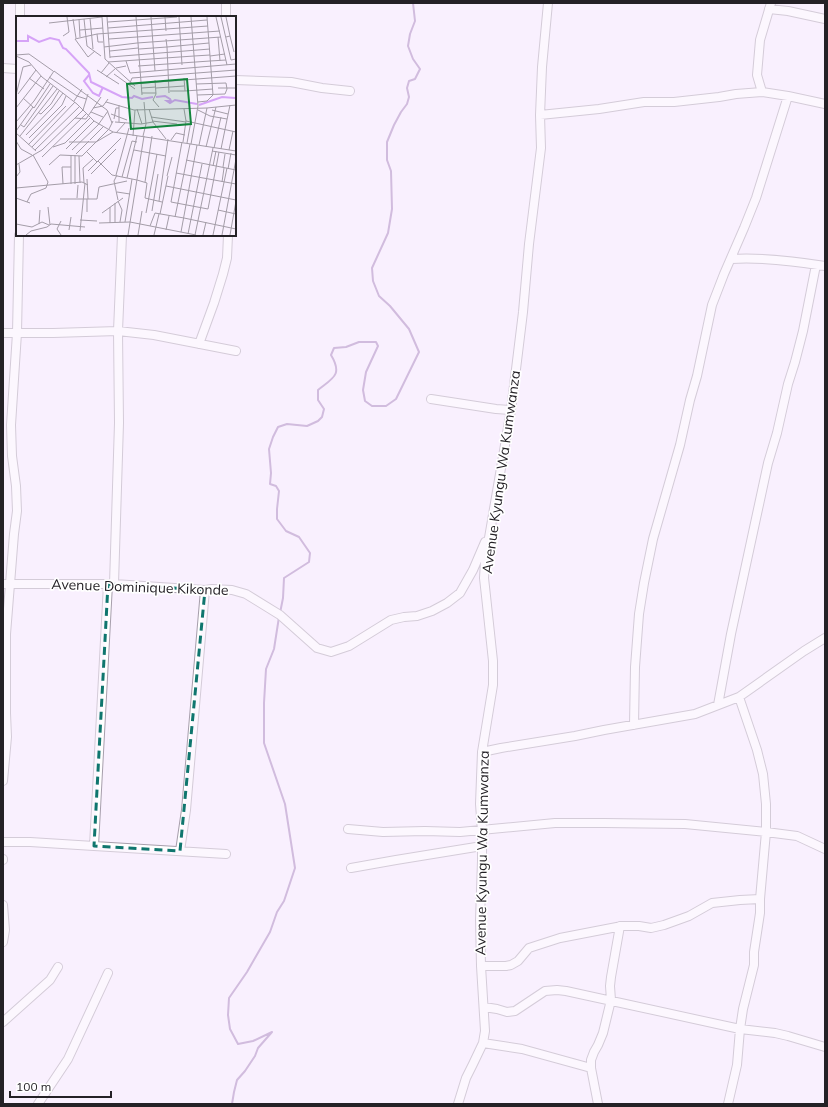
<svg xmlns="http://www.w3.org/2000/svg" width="828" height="1107" font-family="Mulish,sans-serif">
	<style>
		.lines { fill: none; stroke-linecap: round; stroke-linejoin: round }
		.stream { stroke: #a17cb8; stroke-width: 2 }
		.street-casing { stroke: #a79fac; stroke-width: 10 }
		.street { stroke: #fff; stroke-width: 8 }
		.marked { fill: none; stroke: #0f766e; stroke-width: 3; stroke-dasharray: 8 5; stroke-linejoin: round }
		.labels { text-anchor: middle; stroke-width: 3.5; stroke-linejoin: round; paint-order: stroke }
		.street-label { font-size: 14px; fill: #242126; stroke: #fff }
		.inset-river { fill: none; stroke: #d6a3f7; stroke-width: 2 }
		.inset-road { fill: none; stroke: #a49da8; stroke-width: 1 }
		.view { fill: #13853d; fill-opacity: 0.15; stroke: #13853d; stroke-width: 2 }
		.inset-edge { fill: none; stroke: #242126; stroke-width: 2 }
	</style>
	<rect width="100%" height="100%" fill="#f9f0fe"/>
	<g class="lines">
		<!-- stream -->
		<path class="stream" d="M280,613L283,598L284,578L309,562L310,553L299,537L286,531L277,519V509L279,491L276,486L270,484L271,473L269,449L273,437L278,427L287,424L307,426L318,421L322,417L324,409L318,400V390C333,378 343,375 331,355L334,348L346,347L359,342H376L378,346L366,372L363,390L365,401L372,406H386L396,399L419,352L409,329L390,306L379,296L373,281L372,268L388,233L392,209L391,171L387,160V142L394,125L401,112L407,104L409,97L407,88L409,81L415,79L420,69L413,59L408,46L410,34L415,21L413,3
			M232,1104L234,1092L237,1080L245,1071L255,1056L258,1048L272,1032L253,1041L238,1044L230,1029L228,1015L229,998L247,972L270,932L277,912L284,901L295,868L285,804L264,743V703L266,669L274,649L279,617"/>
		<!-- street casing -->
		<g class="street-casing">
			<path id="street" d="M769,9L788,11L825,19
				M20,17V3
				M226,17V3
				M3,68L17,69
				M235,80L291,82L322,88L350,91
				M762,92L757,75L760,40L771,3
				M540,115L599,109L644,102H674L719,97L736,94L762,92L788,96L825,104
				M731,259C763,257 794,261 825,266
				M3,333H53L118,331L154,335L236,351
				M199,344L214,303L223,274L227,258L228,235
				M431,399L496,409L511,410
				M3,584H114L205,590L212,589L232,590L246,594L280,615L317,648L331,652L349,646L391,620L404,617L417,616L432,611L447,603L460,593L473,570L485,542
				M114,584L119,423L118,331L122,235
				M718,705L731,634L768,463L777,433L788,384L795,362L803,331L816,265
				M634,725L635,667L639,614L644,583L653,539L680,445L690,400L697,376L712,305L724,274L744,228L756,198L788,96
				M482,752L501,748L575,736L604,730L695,714L739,697L804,651L825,638
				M3,781L7,737L6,713V634L14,534L17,511L16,486L12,456L11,425L17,333L19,235
				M348,829L383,832L425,831L460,832L555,823H604L685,824L766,832L797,836L825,849
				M3,842H30L94,846L226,854
				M94,846L108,584
				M180,851L186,810L205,590
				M3,859V860
				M351,868L396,860L482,846
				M3,905L5,930L3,942
				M481,966H506L511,965L518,961L529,948L560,938L622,926H639L651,928L664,925L689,916L712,903L740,900L760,899
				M484,1007L497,1009L507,1012L515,1011L545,991L557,990L566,991L740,1029L775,1033L788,1036L825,1047
				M3,1022L50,980L58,967
				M483,1043L522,1049L591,1068
				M38,1104L68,1059L108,973
				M458,1104L466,1078L473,1064L483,1043L485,1031L481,966L480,920L482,861V831L480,804L482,752L493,685V661L486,596L484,578L485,561L511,410L523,312L529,244L541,148L540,115L542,67L548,3
				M598,1104L591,1068V1060L594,1052L598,1045L603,1033L611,1000L610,986L611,977L620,926
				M728,1104L737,1065L740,1029L743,1009L754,965V952L760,913V899L766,832V804L763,774L757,750L739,697"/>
		</g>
		<!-- street -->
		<use href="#street" class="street"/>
	</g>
	<!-- marked area -->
	<path d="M0 0H828V1107H0ZM108,584L205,590L180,851L94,846Z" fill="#f9f0fe" fill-opacity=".55" fill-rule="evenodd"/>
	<path class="marked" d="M108,584L205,590L180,851L94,846Z"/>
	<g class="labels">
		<!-- street labels -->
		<g class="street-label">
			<text transform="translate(501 472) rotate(-82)" y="5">Avenue Kyungu Wa Kumwanza</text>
			<text transform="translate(140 587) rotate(2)" y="5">Avenue Dominique Kikonde</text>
			<text transform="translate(482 853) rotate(-89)" y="5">Avenue Kyungu Wa Kumwanza</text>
		</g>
	</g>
	<!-- overview -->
	<g transform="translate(16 16)">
		<rect width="220" height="220" fill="#f9f0fe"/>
		<path class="inset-river" d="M0,25H12V20L23,26L34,22L43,24L47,32L50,33L73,57L75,66L106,81L116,82L118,80L126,83L137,81M73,59L68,65L77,77L83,80L87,71M140,81L149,80L154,83L155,85H151L154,87L159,84L181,88M183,89L206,81L219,82"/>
		<path class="inset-road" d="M86,1L89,43L119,70M91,1L94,42M120,1L126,79M135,1L139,55M149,1L150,15M163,1L166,49M175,1L182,90L175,128M200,1L211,49M205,1L215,44L220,43M210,1L214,20M74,2L77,33M57,3L60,22M63,3L64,21M68,3L71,30L85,40M92,6L161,1M33,7L86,1M92,12L191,4M64,14L87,12M81,18L82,26H87M47,20L53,16L51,1M202,21L204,45M210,21L214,20L218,36M93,23L204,15M150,23L151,31L193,27M121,27L205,21M88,31L121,27M123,33L151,31L153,77M79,35L72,41L59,23L81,18L192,10M94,35L122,32M0,39L13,38L37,55M0,40L13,46L26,61L61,88L78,105L97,116L220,135M178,40L194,39M194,40L209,38M94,41L194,33M110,45L114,57L220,48M194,45L210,44M92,46L178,40M122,50L194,45M81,54L103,68M85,57L93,47M98,58L119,73M33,61L61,80L70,83M90,61L100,52L110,50M13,62L28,73M168,62L169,75L197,73M139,64L140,78L137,84L143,91M114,67L116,62L220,54M116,68L220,60M180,68L210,67L211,73L209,78L181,79M126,72L140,71M140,72L168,70M202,72H220M154,75H169M126,77H140M2,78L20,54M0,79L7,51L15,49M7,82L18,92L34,68M58,85L66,73M90,86L118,94L191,92L220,89M182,86L191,85L197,79L191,1M0,92L25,60M77,92L87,90L92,83M121,93L126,108M133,93L137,106L150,123M182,94L194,100L211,103M196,94L212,98M75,96L87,101M23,97L25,98L35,88L43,75M95,98L111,104M135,101L170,106M59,102L70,103L85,81M98,103L100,92H103M136,105L161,108M170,105L220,116M0,106L18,85L38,55L91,94L96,107M99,106L125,108L137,106M103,106V89M5,109L8,111L37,70M0,115L17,91M0,117L20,135M100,117L109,107M10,119L36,92L47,77M4,120L41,73M117,120L119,94M127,120L130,108L128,86M13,122L46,89L50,80M74,124L87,111M155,124L160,117L169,119M0,125L5,133L16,139M53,126H80L97,116M166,126L155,186L192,193L203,136M167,126L170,105L168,93M171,127L175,105M12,129L50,90M183,129L191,92M16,131L59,86M37,131L49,127L74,102M190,131L200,91M198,132L205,101M50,133L78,105M205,133L214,89M19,134L64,90M56,134L82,109L92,95M118,134L150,140M213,134L217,115M70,135L81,146M196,135L220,139M60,138L73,125M59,139V168M63,140L64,167M26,141L70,98M170,144L220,154M82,145L96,159L121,164M0,149L26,134L60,101L67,94L72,78M33,149L44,139L66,140L93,113L97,105M197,150L200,135M207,151L209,138M67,152L68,167M67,152L77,143M212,153L215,137M72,155L105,122M160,157L220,168M75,158L100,133M100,159L113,112M101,159L98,165L102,184M151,160L156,141M0,161L4,156L3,148M106,161L116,125L121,126M111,162L121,120M71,163L72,183M121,164L131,167L129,182L146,186M129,166L136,120M206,166L208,152M47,168L46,151H55M55,168V139M150,170L220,184M0,172L66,166L72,169M101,176L114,178M0,182L14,187M61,182L62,169M44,183H81L83,171L111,165M71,183V196M102,185L106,194L104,206M143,185L152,123M11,186L15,178L30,172L32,166L17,139M32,191L34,209M94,191V207M202,194L220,198M136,195L142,158M86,197L107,182M130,197L141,138M144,198L152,160M159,201L174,128M168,202L220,213M64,204L81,205M109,206L116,163M83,207L114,206L180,219M99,207V187M0,208L16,211L26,206L33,209M23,208L24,194M134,210L139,197L168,202M53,214L55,201M150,214L153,200M64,215L69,167M165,216L181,129M172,218L186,148M10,219L15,215L31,211L35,208L69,211M45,219L41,213L45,205M112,219L128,120M122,219L126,195M138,219L143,198M179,219L197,132M187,219L190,206M197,219L211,152M206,219L220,143M214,219L220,185"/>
		<path class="view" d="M171,63L175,108L115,113L111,68Z"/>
		<rect width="220" height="220" class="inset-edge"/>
	</g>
	<!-- border -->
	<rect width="828" height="1107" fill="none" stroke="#242126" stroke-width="8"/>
	<!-- scale -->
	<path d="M10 1091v6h101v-6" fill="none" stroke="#242126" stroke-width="2"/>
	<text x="16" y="1091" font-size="12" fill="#242126" stroke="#ffffff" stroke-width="3" paint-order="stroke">100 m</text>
</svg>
